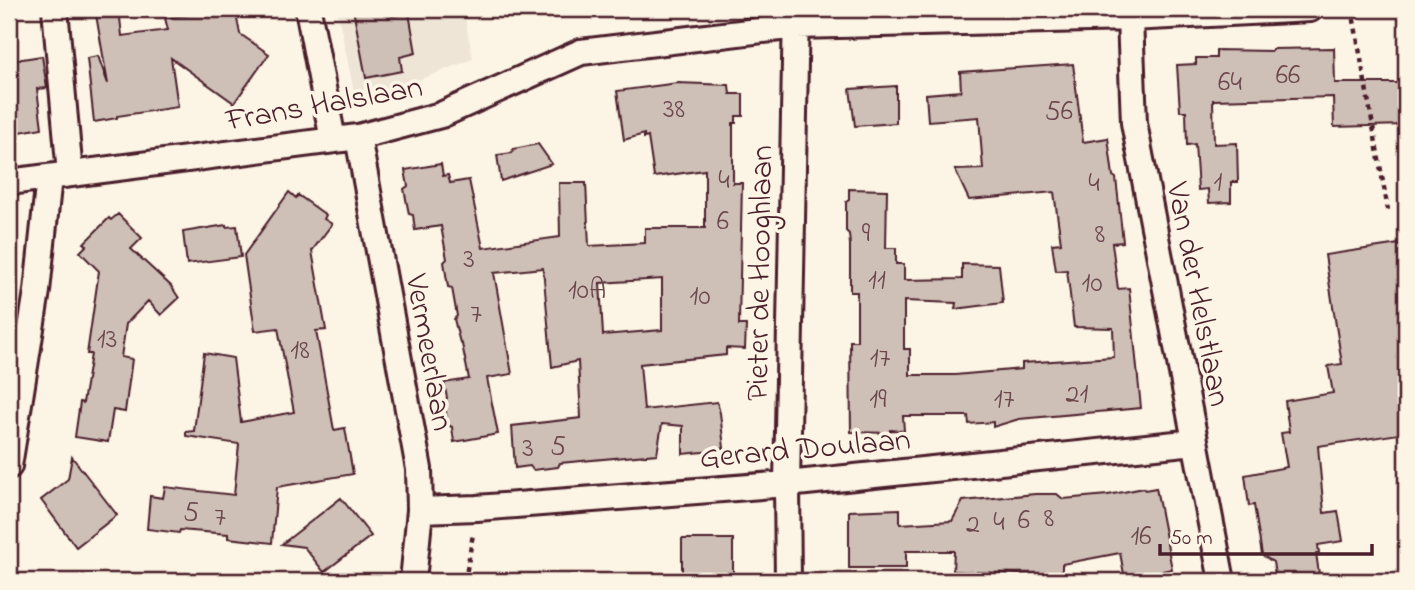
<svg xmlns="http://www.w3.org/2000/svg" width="1415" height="590" font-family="'Indie Flower',sans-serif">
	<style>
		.built { fill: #eee5d7 }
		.building { fill: #cfc0b7; stroke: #4a1f2b; stroke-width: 2; fill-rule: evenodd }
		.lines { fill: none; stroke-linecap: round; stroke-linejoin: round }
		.street-casing { stroke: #4a1f2b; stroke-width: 30 }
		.path { stroke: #4a1f2b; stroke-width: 4.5; stroke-dasharray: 5 5; stroke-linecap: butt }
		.street { stroke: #fcf5e5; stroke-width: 24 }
		.labels { text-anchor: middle; stroke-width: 7; stroke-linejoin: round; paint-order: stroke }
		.number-label { font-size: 28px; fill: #6b474e }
		.street-label { font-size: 32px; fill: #4a1f2b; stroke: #fcf5e5 }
	</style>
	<rect width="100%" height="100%" fill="#fcf5e5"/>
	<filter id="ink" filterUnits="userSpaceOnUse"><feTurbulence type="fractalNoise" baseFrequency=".0143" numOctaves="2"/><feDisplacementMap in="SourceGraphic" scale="14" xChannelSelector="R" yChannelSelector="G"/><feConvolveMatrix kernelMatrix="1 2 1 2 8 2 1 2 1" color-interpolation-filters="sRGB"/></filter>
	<g filter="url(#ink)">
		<!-- built -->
		<path class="built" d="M337,9H463L473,59L408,84L355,97Z"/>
		<!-- building -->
		<path class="building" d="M95,9H119L122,36L168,30L165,18L235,9L240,34L269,54L234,103L171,58L178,107L117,116V118L94,122L87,58L98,56L108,84Z
			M353,9H391L392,16L409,13L416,53L400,57L402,71L366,78Z
			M1334,48L1335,83H1406V105L1399,106L1403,125L1334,127L1333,97L1213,100L1214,144L1237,143L1238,182H1231V202L1209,203L1208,189L1198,190L1195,144L1187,145L1186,111H1180L1177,65L1196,64V58H1216V50L1272,51V49Z
			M42,56L47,88L37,89L42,128L9,134V61Z
			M1073,64L1083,142L1108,138L1113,176L1116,178L1123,242L1112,243L1118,289L1129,288L1141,408L1019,419L993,427V422L969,424L968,416H903L904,431L890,430V433L851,432L850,341H857V292H850V245L849,234L846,231V202L849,200V189L887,190L886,248H896V264H904V280L962,279V264L999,265L1003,303L955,309L956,303L904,301V349H910V375H955L1022,369V363L1114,357L1113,328L1074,327L1067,270L1056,271L1052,244L1061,243L1054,192L969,200L955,170L983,169L979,117L928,121L926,94L961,91L960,72Z
			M678,83L729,85L730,94H743V116H736V123H733V183H742L739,325H746L745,349L726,348V355L640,364L644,410L717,402L720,413L724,448L713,449V451L683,454V426L662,424L657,454L560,463L558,467L533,470L530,466L515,468L512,426L581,418L578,361L552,367L543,268L494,273L512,374L487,378L498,434L454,442L452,427L448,425L444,401L447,398L444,383L469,379L462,344L460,343L454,319L457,316L452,288L448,287L444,262L447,259L441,226L415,230L413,215L409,214L404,189L408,186L405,170L441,164L443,176L448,175L450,183L469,180L483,248L560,237L559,183H586L589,246L645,243V228H705V170L654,177L648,137L644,138V134L624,140L617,91ZM662,279V330L603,335L600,283Z
			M896,86V123L855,126L850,89Z
			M538,144L552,164L501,181L497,155L512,153L513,149Z
			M289,192L296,198L298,195L326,215L324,219L332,224L312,251L326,330L316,331L334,430L345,428L353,474L277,487L272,543L228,538V534L180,530L179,533L147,529L150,496L163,498L165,487L234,495L239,444L186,436V432L194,431L204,353L233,358L241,422L294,412L278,328L255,331L244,255Z
			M118,214L142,238L131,249L171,286L179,298L161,315L148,301L126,324L121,357L132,359L125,412L113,410L108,442L75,437L80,402L83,403L87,379L91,354H87L99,271L80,252L87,245L84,243L109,218L111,220Z
			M226,225V227L237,226L241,257L187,264L183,232Z
			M1406,243V433L1318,446L1324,513L1338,511L1343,541L1318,545L1319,553H1316L1320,581H1276L1273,562L1262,555L1254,505L1249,506L1245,475L1287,467L1281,433L1289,432L1285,401L1333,393L1328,366L1342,364L1325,255Z
			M72,457L117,515L76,547L41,500L68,479Z
			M1144,488L1145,490L1156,488L1172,569L1125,579L1120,553L1062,564V581H1037V575L953,571L954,551H906V568H849V511L900,509V524L952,521L963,501L1035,494H1057L1063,499L1108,495Z
			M341,498L371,536L324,572L304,547L282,544Z
			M682,539H733V581H682Z"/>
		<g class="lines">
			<!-- street casing -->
			<g class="street-casing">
				<path id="street" d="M55,9L70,174
					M308,9L333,140
					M1130,18L1134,123L1222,581
					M358,137L419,469L420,510L413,581
					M9,182L358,137L441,115L581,52L797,26L1130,18L1310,9
					M9,466L37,291L49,177
					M420,510L477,508L787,484L1195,442
					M788,581L787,484L796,9"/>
			</g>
			<!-- path -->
			<path class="path" d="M1352,9L1388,210
				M465,581L473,534"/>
			<!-- street -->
			<use href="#street" class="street"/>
		</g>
	</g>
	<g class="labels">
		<!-- number labels -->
		<g class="number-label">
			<text x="1288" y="83">66</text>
			<text x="1230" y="90">64</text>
			<text x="674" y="117">38</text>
			<text x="1059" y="119">56</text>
			<text x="724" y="188">4</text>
			<text x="1218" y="190">1</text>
			<text x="1094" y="191">4</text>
			<text x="723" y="229">6</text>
			<text x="866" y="241">9</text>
			<text x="1100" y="242">8</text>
			<text x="469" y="267">3</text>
			<text x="877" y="288">11</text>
			<text x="1092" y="291">10</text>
			<text x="587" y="298">10A</text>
			<text x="700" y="304">10</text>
			<text x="476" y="322">7</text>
			<text x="107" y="347">13</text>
			<text x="300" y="358">18</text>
			<text x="880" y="366">17</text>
			<text x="1077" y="402">21</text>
			<text x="878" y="407">19</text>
			<text x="1004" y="407">17</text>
			<text x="558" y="454">5</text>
			<text x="528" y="456">3</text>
			<text x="191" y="520">5</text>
			<text x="220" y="525">7</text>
			<text x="1049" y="526">8</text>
			<text x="1024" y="528">6</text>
			<text x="999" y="530">4</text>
			<text x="973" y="532">2</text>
			<text x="1141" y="544">16</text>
		</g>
		<!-- street labels -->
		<g class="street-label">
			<text transform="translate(324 102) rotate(-10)" y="11">Frans Halslaan</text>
			<text transform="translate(758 273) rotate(-89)" y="11">Pieter de Hooghlaan</text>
			<text transform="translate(1200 294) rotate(79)" y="11">Van der Helstlaan</text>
			<text transform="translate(431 352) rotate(80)" y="11">Vermeerlaan</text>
			<text transform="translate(805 447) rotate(-5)" y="11">Gerard Doulaan</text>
		</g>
	</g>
	<!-- margin -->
	<rect width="1415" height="590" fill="none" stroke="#fcf5e5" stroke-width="35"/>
	<rect x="18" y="18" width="1380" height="555" fill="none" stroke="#4a1f2b" stroke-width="2.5" filter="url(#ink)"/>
	<!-- scale -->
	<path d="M1160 544v10h212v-10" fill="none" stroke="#4a1f2b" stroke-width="3.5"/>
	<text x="1170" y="544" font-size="21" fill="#4a1f2b" stroke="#fcf5e5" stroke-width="5" paint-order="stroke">50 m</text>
</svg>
